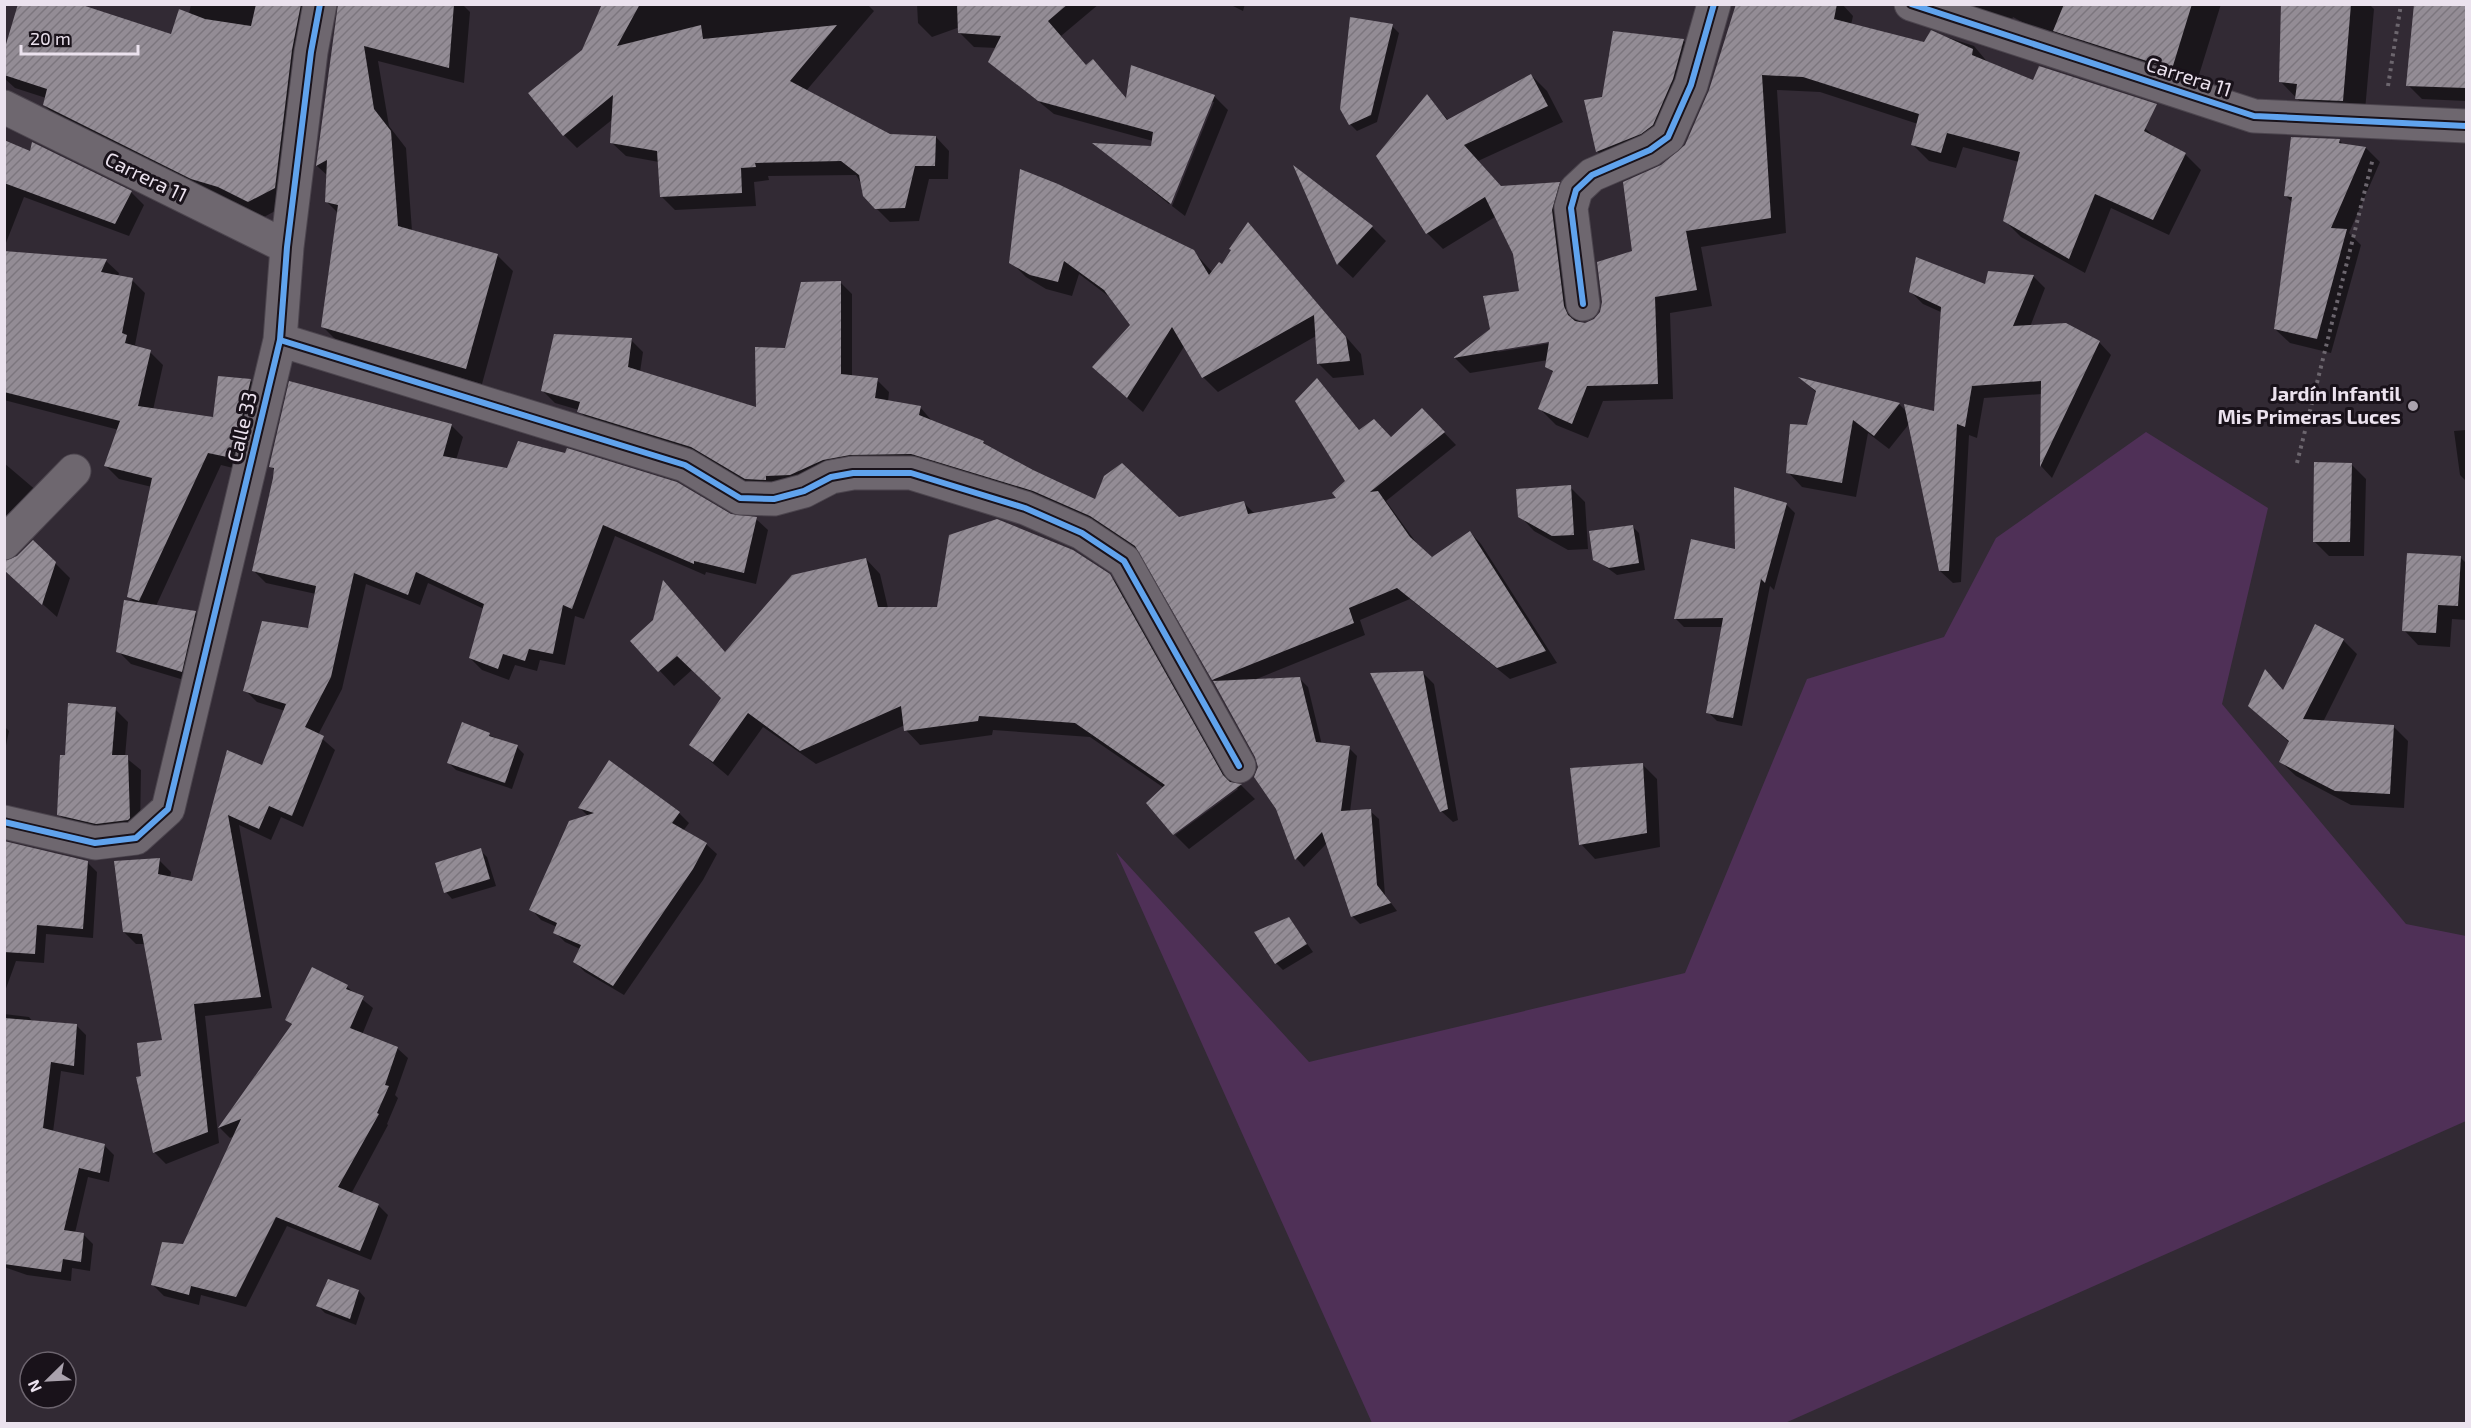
<svg xmlns="http://www.w3.org/2000/svg" width="2471" height="1428" font-family="'Exo 2',sans-serif">
	<style>
		.grass { fill: #4f3057 }
		.shadow { fill: #0007; fill-rule: evenodd }
		.building { fill: url(#building-hatch) }
		.lines { fill: none; stroke-linecap: round; stroke-linejoin: round }
		.street-casing { stroke: #4c454e; stroke-width: 35 }
		.path { stroke: #6c666e; stroke-width: 4; stroke-dasharray: 3 4.5; stroke-linecap: butt }
		.street { stroke: #6e676f; stroke-width: 33 }
		.cycleway-casing { stroke: #19121a; stroke-width: 10 }
		.cycleway { stroke: #60a3ed; stroke-width: 6 }
		.poi-dot { fill: #aaa2ad; stroke: #19121a; stroke-width: 2 }
		.labels { text-anchor: middle; stroke-width: 6; stroke-linejoin: round; paint-order: stroke }
		.street-label { font-size: 20px; fill: #ebe2ee; stroke: #19121a }
		.poi-label { font-size: 20px; font-weight: bold; fill: #ebe2ee; stroke: #19121a; text-anchor: end }
	</style>
	<defs>
		<pattern id="building-hatch" width="6" height="6" patternUnits="userSpaceOnUse" patternTransform="scale(1.5)"><rect width="6" height="6" fill="#938c95"/><path d="M-1 1l2-2M0 6l6-6M5 7l2-2" fill="none" stroke="#7c767e"/></pattern>
	</defs>
	<rect width="100%" height="100%" fill="#322a34"/>
	<!-- grass -->
	<path class="grass" d="M2146,432L2268,508L2222,704L2406,924L2466,936V1121L1785,1423H1372L1116,852L1309,1062L1685,973L1807,679L1944,637L1996,538Z"/>
	<!-- shadow -->
	<path class="shadow" d="M20,4H87L86,8L172,36L189,14L191,4H325L290,203L264,217L235,202L208,194L60,120L44,105L46,98L15,88L4,78V57Z
		M340,4H462L470,12L464,83L378,61L389,126L406,148L412,231L497,255L513,271L482,384L339,343L323,327L338,213L326,201L328,176L317,166Z
		M603,4H867L874,11L806,91L889,135L936,137L949,151L948,179H929L919,221L890,222L876,208L856,175L768,176L769,180L754,182L756,206L675,210L661,196L659,162L626,156L612,143L613,119L577,148L564,135L583,51Z
		M917,4H1099L1061,36L1087,66L1127,99L1214,96L1228,110L1185,216L1172,206L1214,102H1211L1169,204L1096,145L1152,147L1153,141L1054,114L990,62L997,48L974,47L960,33V27L932,37L918,23Z
		M1229,4H1245L1243,11Z
		M1805,4H1842L1853,16L1851,25L1925,44L1931,32L1974,46L1989,64L2145,128L2157,140L2185,154L2201,170L2169,235L2111,208L2085,273L2021,237L2005,221L2019,162L1963,147L1956,168L1929,161L1913,145L1918,124L1820,92L1777,90L1786,233L1701,247L1712,306L1670,313L1673,399L1603,401L1588,438L1556,425L1540,409L1554,374L1547,366L1548,360L1470,373L1455,358L1492,329L1521,292L1514,254L1495,217L1443,249L1427,233V96L1449,121L1531,75L1547,91L1563,122L1478,161L1502,188L1559,184L1575,199L1568,227L1580,323L1585,324L1595,321L1601,312L1634,252L1662,167L1686,146ZM1556,339L1557,342L1497,352L1500,348Z
		M1950,4H2221L2194,91L2083,55L2013,17L2008,30Z
		M2283,4H2369L2374,9L2364,122L2318,120L2280,81Z
		M2416,4H2466V101L2422,99L2408,85Z
		M1392,26L1399,33L1377,122L1357,131L1350,124Z
		M1614,32L1684,41L1698,55L1667,139L1612,166L1597,151Z
		M2339,140L2344,145L2366,148L2380,162L2349,233L2361,245L2331,353L2290,343L2275,329L2293,203L2286,196Z
		M4,142L131,192L144,205L129,236L24,197L4,248Z
		M1297,170L1372,227L1386,241L1353,278L1338,264Z
		M1248,224L1361,354L1364,375L1333,378L1318,363L1316,336L1218,392L1203,377L1185,345L1143,412L1109,382L1132,325L1111,298L1079,274L1072,296L1046,289L1026,277L1011,262L1193,251L1213,273L1223,265Z
		M4,252L106,261L119,273L118,277L132,280L145,293L135,345L150,352L163,365L153,410L214,419L220,378L251,381L264,394L245,471L221,465L156,606L195,612L208,625L194,683L131,664L118,651L135,603L129,597L152,487L119,479L106,466L119,430L4,400Z
		M2033,276L2045,288L2030,327L2099,342L2111,355L2052,478L2041,466L2042,394L1984,398L1977,438L1969,435L1961,582L1953,583L1940,571L1909,424L1889,449L1868,433L1856,497L1802,487L1788,472L1808,427L1817,393L1803,380L1899,404L1907,412L1935,413L1943,313L1923,304L1910,291L1986,286Z
		M840,282L852,294V377L877,380L889,392L888,402L920,407L932,421L983,442L990,448L1032,471L1095,501L1179,519L1244,503L1255,514L1339,499L1347,481L1317,380L1360,431L1391,439L1434,422L1456,445L1386,501L1420,548L1432,559L1470,532L1481,544L1557,663L1510,679L1410,599L1360,620L1365,635L1254,680L1299,678L1308,687L1322,745L1349,748L1357,756L1350,812L1370,811L1379,819L1385,895L1397,911L1360,924L1352,916L1327,843L1304,867L1297,859L1257,756L1145,557L1103,528L924,466L759,491L591,424L579,410L555,403L543,391L631,340L643,352L640,372L758,409L786,349Z
		M451,425L463,437L456,460L730,516L756,519L768,530L756,584L706,572L705,575L615,536L584,619L575,616L565,665L540,660L537,671L515,665L509,680L482,670L470,658L484,609L428,583L420,605L366,584L342,689L318,735L335,750L303,827L281,817L271,840L239,825L272,1008L205,1016L219,1143L166,1164L154,1152L142,1077L164,1041L145,944H136L124,932L159,860L171,872L170,878L193,883L228,752L263,767L285,711L257,702L245,690L309,630L316,594L266,583L254,571L275,471L271,466Z
		M2466,430V481L2460,475L2454,431Z
		M4,463L44,497L4,542Z
		M2351,464L2366,479L2364,556H2329L2314,541Z
		M1570,487L1585,502L1588,549L1568,550L1534,531L1520,516Z
		M1786,504L1795,513L1774,590L1770,586L1742,726L1717,721L1708,712L1723,627H1684L1675,618L1737,551Z
		M1632,526L1639,533L1645,570L1617,575L1595,559Z
		M2461,558L2466,563V620L2452,619L2450,647L2418,645L2404,630Z
		M866,559L880,574L888,608L938,609L1109,575L1124,590L1233,784L1241,785L1255,799L1189,849L1175,835L1238,789L1236,787L1164,788L1090,737L993,730L992,735L920,745L906,730L905,725L816,764L763,727L728,776L691,745L723,698L693,669L674,686L632,641L726,653Z
		M55,563L70,578L57,617L26,589Z
		M2343,640L2357,654L2323,722L2393,726L2408,741L2404,808L2351,805L2296,776L2281,762L2290,743L2249,706L2284,691Z
		M1422,672L1434,684L1458,820L1453,822L1441,811Z
		M115,709L128,722L125,757L141,770L140,833L72,828L59,814Z
		M4,726L9,731L4,755Z
		M489,735L517,747L524,754L512,789L456,770L449,763Z
		M1643,765L1657,779L1660,847L1595,859L1581,844Z
		M580,808L679,813L689,823L683,831L706,844L717,854L703,880L624,995L585,972L575,962L580,949L565,942L555,932L557,927L541,920L531,909L589,817Z
		M4,844L87,862L97,872L93,938L46,934L44,963L16,961L4,994Z
		M480,850L487,857L496,886L452,899L446,892Z
		M1289,918L1313,952L1283,970L1276,963Z
		M347,987L373,1008L362,1035L397,1048L408,1058L395,1095L398,1098L387,1124L388,1125L351,1194L378,1205L388,1215L371,1260L287,1226L246,1307L201,1295L199,1305L164,1296L153,1285L184,1245L235,1136L230,1138L220,1128L292,1025L287,1020Z
		M4,1014L29,1017L33,1022L76,1025L86,1035L84,1075L61,1071L53,1132L104,1145L114,1155L109,1182L88,1177L75,1233L83,1234L93,1244L90,1271L72,1268L71,1281L27,1275L4,1267Z
		M359,1291L365,1298L356,1325L325,1313L318,1306Z"/>
	<!-- building -->
	<path class="building" d="M18,4H79L171,34L179,9L205,19L251,26L256,4H301L292,50L275,188L248,202L218,187L191,179L43,105L47,89L4,75V51Z
		M338,4H454L449,68L364,46L374,109L391,131L398,226L498,254L466,369L321,327L338,205L325,202L327,160L316,166Z
		M602,4H640L617,46L701,25L703,39L837,25L790,81L890,134L936,136L935,166H915L905,208L875,209L863,196L859,175L841,161L755,163L756,167L741,168L742,193L660,197L657,151L610,143L613,95L563,136L528,93L582,50Z
		M957,4H1068L1048,21L1086,65L1093,59L1126,98L1131,65L1215,95L1171,204L1092,143L1151,146L1153,132L1038,101L988,62L1001,36L958,33Z
		M1736,4H1837L1834,19L1924,42L1931,30L1973,49L1972,55L2033,80L2039,66L2157,104L2144,131L2186,153L2153,220L2095,194L2069,259L2003,221L2020,152L1947,133L1941,153L1911,145L1919,114L1803,77L1762,75L1771,218L1686,231L1697,290L1655,297L1658,384L1587,386L1572,424L1538,409L1553,371L1545,367L1549,342L1453,358L1490,329L1483,296L1519,291L1513,254L1485,197L1426,234L1376,156L1427,94L1447,120L1531,74L1548,106L1464,145L1501,186L1560,182L1552,210L1564,306L1568,315L1575,321L1585,323L1594,319L1600,312L1602,302L1597,262L1632,251L1623,182L1661,165L1685,145L1709,90Z
		M2064,4H2192L2172,69L2053,31Z
		M2281,4H2351L2343,101L2295,99L2297,84L2279,82Z
		M2414,4H2466V88L2406,86Z
		M1350,17L1393,24L1371,115L1349,125L1340,109Z
		M1613,31L1684,39L1673,79L1653,125L1641,134L1596,152L1584,100L1602,97Z
		M2291,137L2340,139L2339,143L2366,147L2331,228L2347,229L2317,339L2274,329L2292,197L2284,196Z
		M4,140L30,151L32,142L132,191L115,224L4,183Z
		M1293,165L1373,226L1337,265L1327,243Z
		M1020,169L1058,184L1194,250L1209,275L1219,262L1222,264L1231,250L1229,249L1248,222L1346,337L1350,361L1317,364L1314,315L1202,378L1172,327L1127,398L1092,367L1130,325L1104,290L1064,261L1058,282L1030,275L1009,263Z
		M4,251L107,259L101,272L133,278L122,333L127,335L125,343L151,350L138,406L213,417L218,376L251,379L232,458L208,453L139,601L127,597L152,478L104,466L120,421L4,392Z
		M1916,257L1985,284L1988,271L2034,275L2013,326L2066,323L2100,341L2040,467L2041,381L1972,386L1965,427L1957,424L1949,571H1939L1904,404L1934,411L1941,307L1909,292Z
		M841,281V374L878,378L875,398L921,406L919,415L984,441L983,443L1033,470L1095,499L1104,476L1122,463L1179,517L1244,501L1248,514L1336,498L1332,493L1345,481L1295,401L1317,378L1359,430L1374,419L1391,437L1422,408L1445,432L1370,492L1378,491L1410,537L1432,557L1470,531L1546,651L1497,668L1397,588L1349,608L1354,623L1212,680L1135,546L1090,516L1033,491L911,454L850,455L823,460L790,475L766,476V480L745,479L691,447L577,412L580,402L541,391L554,334L632,338L628,367L756,407L755,347L785,348L801,282Z
		M1798,377L1900,403L1874,436L1853,420L1842,483L1786,473L1790,424L1807,425L1816,391Z
		M289,381L452,424L443,456L507,468L518,441L565,453L567,448L677,482L731,514L757,517L744,573L694,561V564L603,525L572,609L563,605L553,654L529,649L525,661L503,654L498,669L469,658L484,604L416,572L408,595L354,573L331,677L305,727L324,736L292,816L269,806L259,829L228,815L261,997L194,1004L208,1132L153,1153L136,1077L141,1076L137,1043L162,1040L142,934L123,932L114,861L160,858L158,874L192,881L227,750L262,765L286,704L243,691L262,621L308,628L316,586L252,571L273,478L274,468L269,467Z
		M2314,462L2352,463L2350,542H2313Z
		M1571,485L1574,535L1552,536L1518,517L1516,489Z
		M1734,487L1787,503L1765,583L1761,579L1733,718L1706,713L1723,618L1674,619L1691,539L1735,549Z
		M997,519L1073,550L1110,574L1223,775L1230,782L1242,784L1173,835L1146,803L1165,785L1075,723L979,716L978,721L904,731L901,706L800,751L748,713L713,762L689,745L721,698L677,656L658,672L630,641L653,620L663,580L725,652L792,575L866,558L878,607H937L949,535Z
		M1633,525L1639,563L1609,568L1593,560L1589,531Z
		M33,540L56,562L42,605L4,570V561L17,556Z
		M2407,553L2461,556L2458,606L2438,605L2436,633L2402,631Z
		M124,600L196,611L182,672L116,652Z
		M2315,624L2344,639L2303,719L2394,725L2390,794L2335,791L2279,762L2289,741L2248,706L2265,669L2283,690Z
		M1423,671L1448,809L1440,812L1370,673Z
		M1300,677L1316,742L1350,746L1341,811L1371,809L1377,885L1391,903L1351,917L1322,832L1295,860L1276,809L1254,777L1258,767L1255,757L1213,681Z
		M68,703L116,707L112,755H128L130,818L128,820L96,824L57,815L60,755H65Z
		M462,722L490,733L489,736L518,745L505,783L447,763Z
		M609,760L680,812L672,823L707,843L693,869L613,986L573,962L581,945L553,933L557,923L529,910L569,821L594,813L578,808Z
		M1643,763L1647,833L1579,845L1570,768Z
		M4,841L88,861L83,929L37,925L35,954L4,952Z
		M481,848L490,879L444,893L435,863Z
		M1289,917L1307,944L1275,964L1254,932Z
		M312,967L348,985L346,989L364,996L350,1028L398,1047L385,1085L389,1086L377,1113L379,1114L338,1187L379,1204L360,1251L276,1217L236,1297L191,1286L189,1295L151,1285L162,1242L183,1244L241,1119L218,1128L292,1024L285,1020Z
		M4,1018L77,1024L74,1066L51,1062L43,1128L105,1144L100,1173L79,1168L64,1230L84,1233L81,1262L63,1259L61,1272L4,1264Z
		M328,1279L359,1290L350,1319L316,1306Z"/>
	<g class="lines">
		<!-- street casing -->
		<g class="street-casing">
			<path id="street" d="M1911,4L2254,116L2466,126
				M4,107L287,247
				M1583,304L1571,208L1576,190L1592,175L1650,150L1668,137L1691,85L1714,4
				M280,340L685,465L740,498L774,499L804,491L831,477L853,473H911L1025,508L1082,533L1124,561L1239,766
				M4,543L74,471
				M4,822L95,843L136,838L168,809L280,340L287,247L311,52L320,4"/>
		</g>
		<!-- path -->
		<path class="path" d="M2388,86L2401,4
			M2297,463L2373,158"/>
		<!-- street -->
		<use href="#street" class="street"/>
		<!-- cycleway casing -->
		<g class="cycleway-casing">
			<path id="cycleway" d="M1911,4L2254,116L2466,126
				M1583,304L1571,208L1576,190L1592,175L1650,150L1668,137L1691,85L1714,4
				M280,340L685,465L740,498L774,499L804,491L831,477L853,473H911L1025,508L1082,533L1124,561L1239,766
				M4,822L95,843L136,838L168,809L280,340L287,247L311,52L320,4"/>
		</g>
		<!-- cycleway -->
		<use href="#cycleway" class="cycleway"/>
	</g>
	<!-- markers -->
	<circle class="poi-dot" cx="2413" cy="406" r="6"/>
	<g class="labels">
		<!-- street labels -->
		<g class="street-label">
			<text transform="translate(2189 77) rotate(18)" y="7">Carrera 11</text>
			<text transform="translate(146 177) rotate(26)" y="7">Carrera 11</text>
			<text transform="translate(242 427) rotate(-77)" y="7">Calle 33</text>
		</g>
		<!-- poi labels -->
		<g class="poi-label">
			<text x="2401" y="401">Jardín Infantil<tspan x="2401" dy="23">Mis Primeras Luces</tspan></text>
		</g>
	</g>
	<!-- border -->
	<rect width="2471" height="1428" fill="none" stroke="#ebe2ee" stroke-width="12"/>
	<!-- north arrow -->
	<g transform="translate(48 1380) rotate(246)"><circle r="28" fill="#19121a" stroke="#6d656f" stroke-width="1.5"/>
	<path d="M0-4.5L10 22L0 15L-10 22Z" fill="#aaa2ad"/>
	<text y="-9" font-size="16" font-weight="bold" text-anchor="middle" fill="#ebe2ee">N</text>
	</g>
	<!-- scale -->
	<path d="M21 45v9h117v-9" fill="none" stroke="#ebe2ee" stroke-width="3"/>
	<text x="30" y="45" font-size="18" fill="#ebe2ee" stroke="#19121a" stroke-width="4.5" paint-order="stroke">20 m</text>
</svg>
